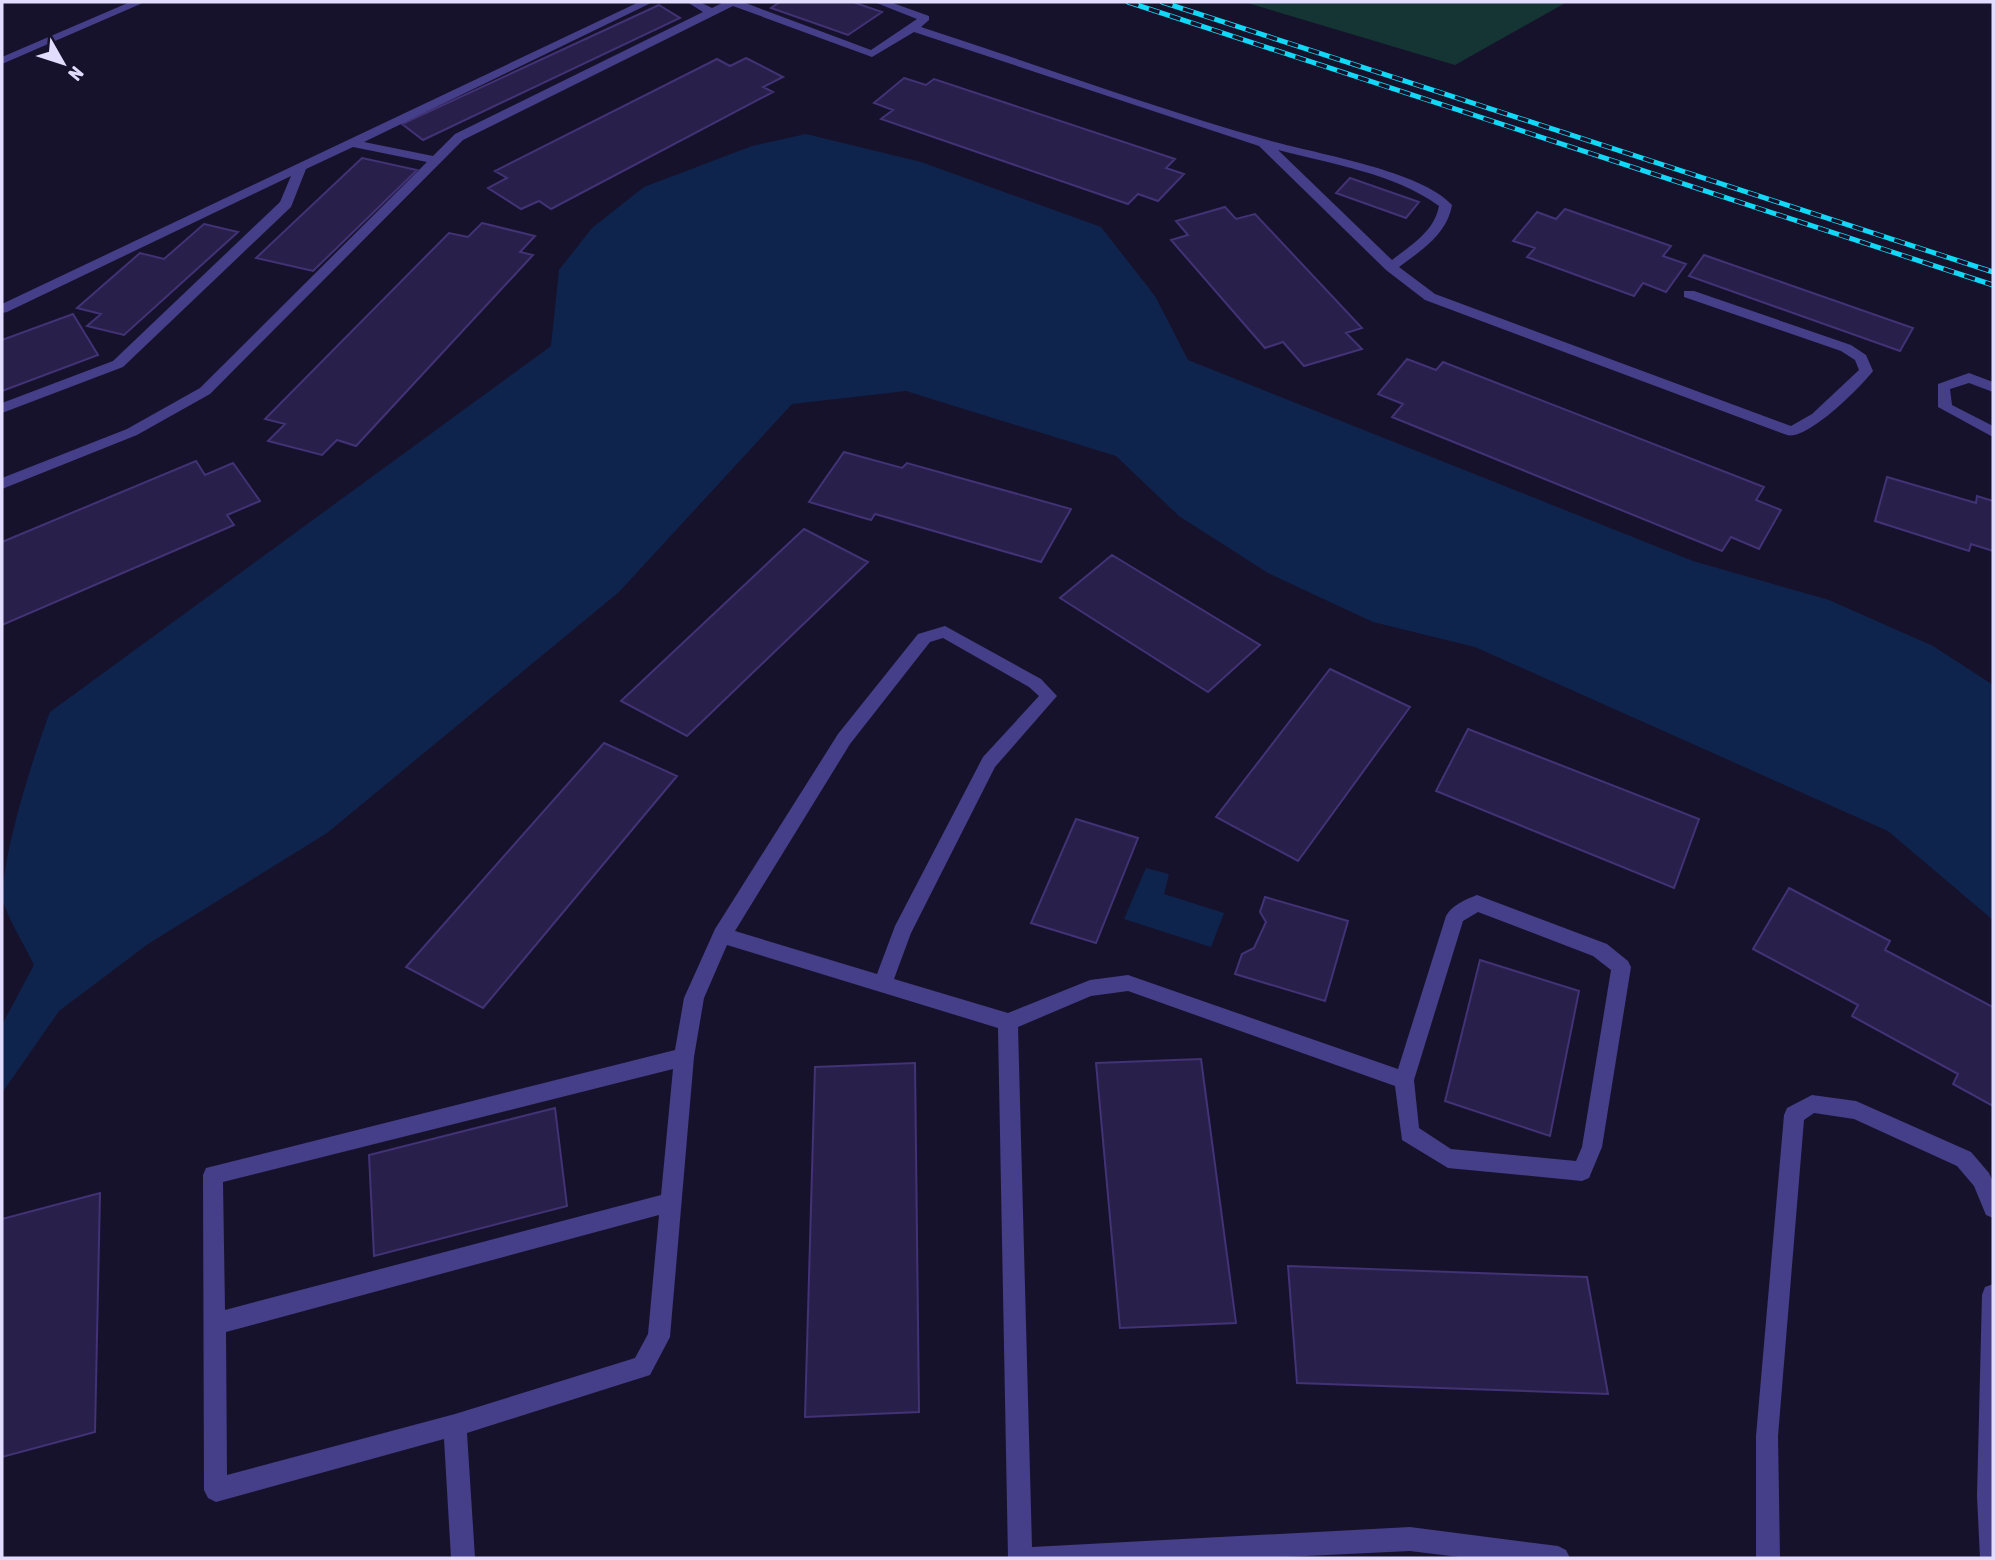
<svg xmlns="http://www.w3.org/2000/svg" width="1995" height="1560" font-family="'Asap Condensed',sans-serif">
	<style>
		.green { fill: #153534 }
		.water { fill: #0f244d }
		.building { fill: #291f4b; stroke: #423276; stroke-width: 2 }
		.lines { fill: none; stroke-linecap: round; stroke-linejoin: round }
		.minor { fill: #443f88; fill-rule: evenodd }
		.rail-casing { stroke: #11d8f6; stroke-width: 5 }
		.rail { stroke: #17122b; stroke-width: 3.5; stroke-dasharray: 11; stroke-linecap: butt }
	</style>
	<rect width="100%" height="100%" fill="#17122b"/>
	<!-- green -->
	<path class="green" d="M1244,2H1567L1455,65Z"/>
	<!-- water -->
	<path class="water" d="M806,134L921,162L1101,227L1155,296L1188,360L1693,561L1829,600L1933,646L1993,685V920L1888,831L1475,647L1373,622L1268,573L1179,516L1116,456L906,391L792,404L619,592L327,833L148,944L59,1011L2,1093V1025L34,965C24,944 11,924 3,902C0,859 34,755 50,712L551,346L559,270L592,228L644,187L752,146Z
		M1146,868L1169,874L1164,894L1224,913L1211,947L1124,919Z"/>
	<!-- building -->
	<path class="building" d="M780,2H853L882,12L848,35L771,8Z
		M659,5L680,18L423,140L402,124Z
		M746,58L783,77L763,87L773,92L551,209L539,201L521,209L488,188L507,178L495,171L717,59L730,66Z
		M904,78L926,85L934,79L1175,159L1166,168L1184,174L1158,201L1138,194L1128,204L881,119L893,110L874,103Z
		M362,158L417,170L313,271L256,258Z
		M1350,178L1419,202L1406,218L1336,193Z
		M1225,207L1236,219L1255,214L1362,328L1346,333L1362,349L1304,366L1283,342L1265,348L1171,240L1188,235L1176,221Z
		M1565,209L1671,246L1663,256L1686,264L1666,292L1643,283L1634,296L1527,257L1535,248L1513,241L1537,212L1556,219Z
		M482,223L535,236L520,252L533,255L356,446L337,440L322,455L268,441L285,424L265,419L449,233L468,237Z
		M204,224L238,232L124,335L87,326L101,314L77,308L140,253L164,259Z
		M1704,255L1913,328L1900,351L1689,276Z
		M73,314L98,355L2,391V340Z
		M1407,359L1436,370L1443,362L1764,487L1756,500L1781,510L1759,549L1731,537L1722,551L1392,417L1403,404L1378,394Z
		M844,452L902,468L907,463L1071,509L1041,562L875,514L871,520L809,502Z
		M196,461L205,475L233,463L260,501L227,515L234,525L2,625V542Z
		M1887,477L1976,503L1977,496L1993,501V551L1971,544L1969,551L1875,521Z
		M804,529L868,562L687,736L621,701Z
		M1112,555L1260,645L1208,692L1060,598Z
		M1330,669L1410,707L1298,861L1216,817Z
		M1468,729L1699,819L1674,888L1436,791Z
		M604,743L677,776L483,1008L406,967Z
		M1076,819L1138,838L1096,943L1031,923Z
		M1789,888L1890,941L1885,950L1993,1007V1106L1953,1084L1958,1074L1852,1016L1858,1005L1753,949Z
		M1265,897L1348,921L1325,1001L1235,974L1242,954L1254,948L1266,922L1260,912Z
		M1480,960L1579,991L1550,1136L1445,1101Z
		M1201,1059L1236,1323L1120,1328L1096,1063Z
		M915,1063L919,1412L805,1417L815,1067Z
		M555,1108L567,1206L374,1256L369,1155Z
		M100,1193L95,1432L2,1457V1219Z
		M1288,1266L1587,1277L1608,1394L1297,1383Z"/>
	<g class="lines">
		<!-- minor -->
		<path class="minor" d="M130,2H145L2,64V57Z
			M639,2H653L364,142L433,156L455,134L703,12L687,2H700L712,8L724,2H743L871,50L917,19L874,2H890L929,16V20L921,27C1035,64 1149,106 1264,139C1311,153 1421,170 1452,205C1447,234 1422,250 1399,267L1435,294L1791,426L1812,414L1859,370L1855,360L1841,351L1684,297V291H1694L1851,345L1866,355L1873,371C1861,387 1807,441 1787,435L1425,300L1386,270L1259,146L914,32L872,57L733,6L463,140L210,394L137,435L2,489V478L127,429L200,388L427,162L353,147L306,169L291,207L123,367L2,413V403L113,361L280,202L291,176L7,312L2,313V304ZM1278,150C1331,164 1394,173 1439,206C1434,232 1411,245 1392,260Z
			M1969,373L1993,382V392L1969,383L1950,389L1952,405L1993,426V437L1938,407V384Z
			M945,626L1041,679L1057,696L995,767L911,933L894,979L1008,1013L1090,980L1128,975L1398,1069L1446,916C1451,906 1466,899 1477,895L1607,944L1628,961L1631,967L1602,1147L1589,1178L1582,1181L1448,1168L1402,1140L1395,1086L1128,991L1091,996L1018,1027L1032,1547L1410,1527L1558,1546L1566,1550L1570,1558H1467L1410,1551L1264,1558H1008L998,1028L727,945L704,998L694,1057L670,1337L650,1375L467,1433L475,1558H451L444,1439L216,1502L208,1498L204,1490L203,1175L206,1168L675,1050L684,998L715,929L838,734L918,634ZM943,638L1029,687L1039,696L983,757L895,926L877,974L735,931L850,744L930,642ZM1478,912L1593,956L1611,970L1582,1147L1576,1161L1451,1149L1419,1128L1414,1080L1463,921ZM673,1069L661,1195L225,1310L223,1182ZM659,1215L648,1334L635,1358L455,1414L227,1475L226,1332Z
			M1812,1095L1856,1101L1971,1152L1989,1173L1993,1182V1218L1986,1215L1974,1186L1957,1166L1854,1119L1814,1113L1804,1120L1778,1436L1780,1558H1756V1436L1784,1115L1787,1108Z
			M1993,1284V1558H1980L1977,1496L1982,1295L1985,1287Z"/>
		<!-- rail casing -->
		<g class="rail-casing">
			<path id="rail" d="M1128,2L1993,285
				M1162,2L1993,272"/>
		</g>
		<!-- rail -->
		<use href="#rail" class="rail"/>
	</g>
	<!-- border -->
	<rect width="1995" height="1560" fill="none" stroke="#e2ddfe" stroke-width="7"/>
	<!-- north arrow -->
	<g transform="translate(63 63) rotate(129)" stroke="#17122b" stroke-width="5" paint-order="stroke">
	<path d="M0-5L12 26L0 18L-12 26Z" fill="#e2ddfe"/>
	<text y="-10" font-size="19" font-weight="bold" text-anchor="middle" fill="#e2ddfe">N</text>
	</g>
</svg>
